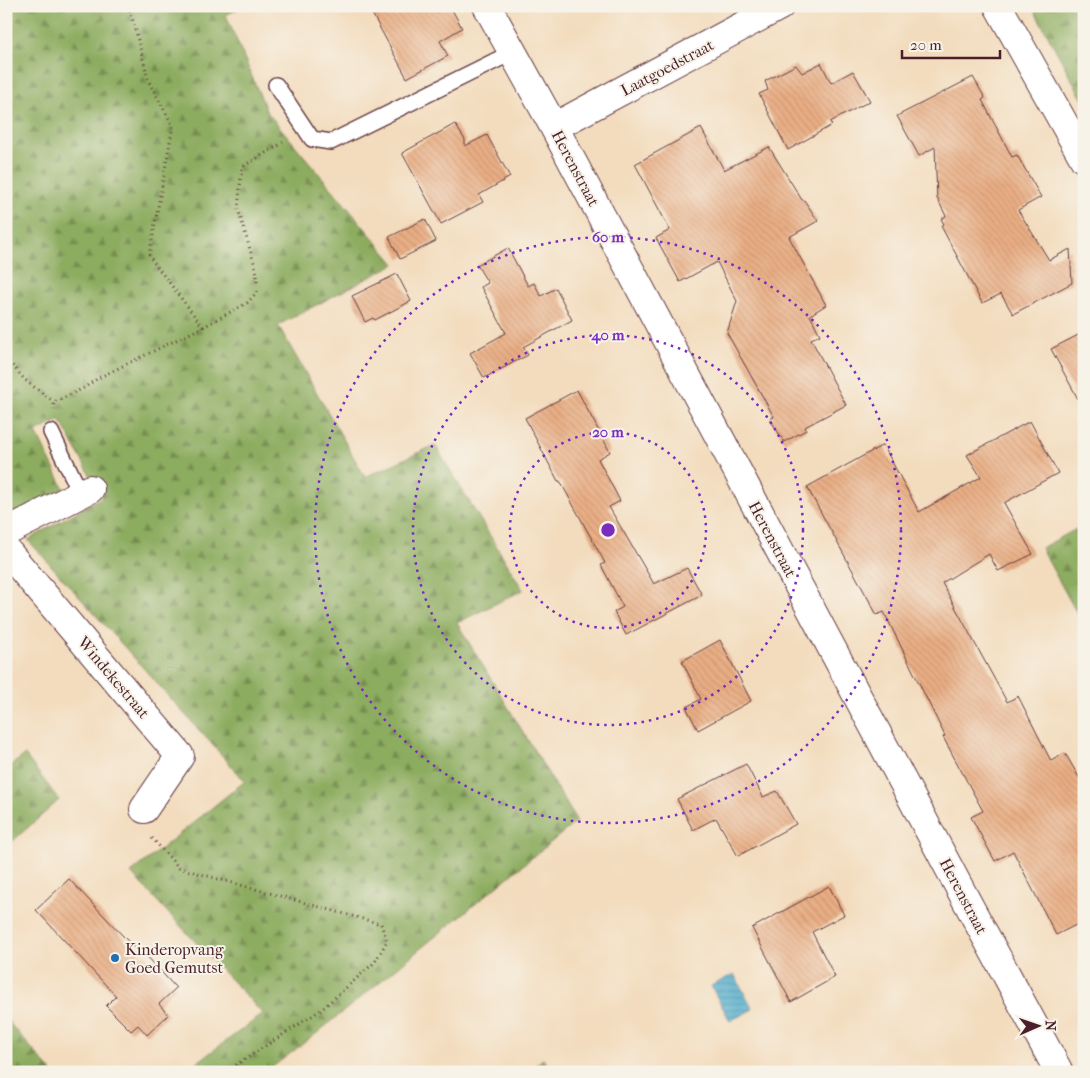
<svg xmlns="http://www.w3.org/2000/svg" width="1090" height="1078" font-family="'IM FELL French Canon',serif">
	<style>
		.forest { fill: url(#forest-firs); stroke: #6b6645 }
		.water { fill: url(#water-rules); stroke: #4c667c }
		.building { fill: url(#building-back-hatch) }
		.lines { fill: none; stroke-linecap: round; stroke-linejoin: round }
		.service-casing { stroke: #633b41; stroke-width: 18 }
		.minor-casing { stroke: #633b41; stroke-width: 30 }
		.path { stroke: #633b41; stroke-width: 3; stroke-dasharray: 1 4; stroke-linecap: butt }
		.service { stroke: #fff; stroke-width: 15 }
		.minor { stroke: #fff; stroke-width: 28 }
		.ring { fill: none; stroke: #7b2cbf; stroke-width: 2.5; stroke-dasharray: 2.5 5 }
		.poi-dot { fill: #1f6fb2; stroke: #f7f3e8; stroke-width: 2 }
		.labels { text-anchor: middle; stroke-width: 4; stroke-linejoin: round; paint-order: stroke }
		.street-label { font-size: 16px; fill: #4a1f2b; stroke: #f7f3e8 }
		.poi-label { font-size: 16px; fill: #4a1f2b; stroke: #f7f3e8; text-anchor: start }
		.centre { fill: #7b2cbf; stroke: #f7f3e8; stroke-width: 2.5 }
		.ring-label { font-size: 15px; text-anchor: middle; font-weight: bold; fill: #7b2cbf; stroke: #f7f3e8; stroke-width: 4; stroke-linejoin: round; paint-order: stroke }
	</style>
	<defs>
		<pattern id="forest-firs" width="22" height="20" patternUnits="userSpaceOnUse" patternTransform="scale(1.25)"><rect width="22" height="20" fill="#8cac5f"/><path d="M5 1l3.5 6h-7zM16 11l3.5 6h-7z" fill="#748b4f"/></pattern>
		<pattern id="water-rules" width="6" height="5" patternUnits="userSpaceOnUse" patternTransform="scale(1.25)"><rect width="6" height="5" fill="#4daccc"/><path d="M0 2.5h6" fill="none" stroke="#428ba6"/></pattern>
		<pattern id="building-back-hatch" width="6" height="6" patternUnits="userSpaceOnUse" patternTransform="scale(1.25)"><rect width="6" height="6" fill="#e9ae84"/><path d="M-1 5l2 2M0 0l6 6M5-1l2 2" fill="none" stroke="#c99572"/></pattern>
	</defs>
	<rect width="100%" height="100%" fill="#f7f3e8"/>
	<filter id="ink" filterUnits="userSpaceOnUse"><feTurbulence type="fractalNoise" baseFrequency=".02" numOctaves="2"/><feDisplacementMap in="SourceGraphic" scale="10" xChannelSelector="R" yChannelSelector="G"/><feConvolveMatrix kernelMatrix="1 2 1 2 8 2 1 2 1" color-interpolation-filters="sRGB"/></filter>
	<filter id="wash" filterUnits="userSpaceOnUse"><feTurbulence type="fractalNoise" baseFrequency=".0096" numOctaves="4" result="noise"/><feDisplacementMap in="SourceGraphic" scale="20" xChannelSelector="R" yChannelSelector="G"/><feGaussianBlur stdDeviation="1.12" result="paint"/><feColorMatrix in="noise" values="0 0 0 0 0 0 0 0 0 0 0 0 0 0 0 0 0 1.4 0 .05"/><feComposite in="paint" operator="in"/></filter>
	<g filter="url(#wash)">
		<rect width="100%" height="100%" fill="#f3dcbd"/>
		<!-- forest -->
		<path class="forest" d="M6,6H243L226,15L267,112L395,264L278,325L365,477L435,445L523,590L457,623L577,821L317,1033L266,1072H184L263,1014L131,873L245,781L28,540L102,497L60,420L36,432L64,489L6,518Z
			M1032,6H1084V102Z
			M1084,525V626L1041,548Z
			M25,755L59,800L6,847V769Z
			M6,1019L52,1072H6Z
			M543,1059L553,1072H527Z"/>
		<!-- water -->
		<path class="water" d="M734,974L753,1009L730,1021L711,986Z"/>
		<g id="blocks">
			<!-- building -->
			<path class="building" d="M368,6H450L462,28L440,41L448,56L407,78Z
				M821,63L831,83L853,71L870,101L830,122L832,125L788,150L759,94L768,90L765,81L796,65L802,73Z
				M973,77L985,98L982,100L1012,157L1017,155L1041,197L1018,210L1049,260L1070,249L1072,283L1013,314L1001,294L982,303L941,226L944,224L941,219L946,216L937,198L935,147L919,156L897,116Z
				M455,124L465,140V146L487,135L510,177L479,195L483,202L441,224L402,153Z
				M701,128L724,170L769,147L802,200H804L818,221L789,237L826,305L810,315L820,335L811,339L846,405L805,427L806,430L784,442L770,419L774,417L727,333L737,301L717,262L680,282L656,238L670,230L635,164Z
				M425,219L436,241L400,259L389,237Z
				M508,248L528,286L534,283L541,296L556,288L572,320L523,347L528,355L484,378L470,353L506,333L481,287L488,283L477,265Z
				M397,274L411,301L375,320L373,318L365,322L352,296Z
				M1084,332V410L1051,349Z
				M577,390L610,452L598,459L620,501L609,507L654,584L687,568L702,595L626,635L614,612L623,607L601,565L605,563L560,481H558L525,418Z
				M1030,421L1058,473L1004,503L1033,554L998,571L989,554L942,583L1007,702L1018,696L1051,761L1065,753L1084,786V921L1056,935L1013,851L995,861L971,817L983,811L943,737L945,736L884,612L877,615L807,487L883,445L919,512L981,477L967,455Z
				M720,640L751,701L698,730L686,707L701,699L682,661Z
				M746,764L763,797L777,791L796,824L738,856L716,818L693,830L677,799Z
				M69,879L142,956L145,954L176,988L159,1004L168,1015L147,1035L138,1025L131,1031L106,1006L116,996L36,910Z
				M829,886L844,915L812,932L835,977L791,1002L752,928Z"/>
		</g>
	</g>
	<g filter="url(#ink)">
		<use href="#blocks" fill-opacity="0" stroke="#633b41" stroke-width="1"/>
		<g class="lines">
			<!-- service casing -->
			<g class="service-casing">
				<path id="service" d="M276,85L312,139L331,142L513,52
					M51,432L81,494"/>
			</g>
			<!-- minor casing -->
			<g class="minor-casing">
				<path id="minor" d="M487,6L554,127L966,900L1059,1072
					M998,6L1084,159
					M554,127L780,6
					M6,532L90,489
					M6,550L180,756L144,809"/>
			</g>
			<!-- path -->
			<path class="path" d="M203,327L247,303L257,292V273L238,209L242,167L286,141
				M6,358L25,380L54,402
				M53,410L54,402L84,388L98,378L203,327L149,256L173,126L149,82L129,6
				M152,838L179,868L381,924L387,941L375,962L321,1010L225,1072"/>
			<!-- service -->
			<use href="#service" class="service"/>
			<!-- minor -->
			<use href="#minor" class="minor"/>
		</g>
	</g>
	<!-- distance rings -->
	<g class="ring">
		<circle cx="608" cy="530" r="98"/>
		<circle cx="608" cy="530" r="195"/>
		<circle cx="608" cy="530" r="293"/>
	</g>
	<!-- markers -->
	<circle class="poi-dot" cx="115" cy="958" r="5"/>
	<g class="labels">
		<!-- street labels -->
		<g class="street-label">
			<text transform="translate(667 67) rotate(-28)" y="6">Laatgoedstraat</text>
			<text transform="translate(576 168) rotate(62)" y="6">Herenstraat</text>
			<text transform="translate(773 539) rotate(62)" y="6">Herenstraat</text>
			<text transform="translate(114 677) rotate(50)" y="6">Windekestraat</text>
			<text transform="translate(964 896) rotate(62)" y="6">Herenstraat</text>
		</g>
		<!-- poi labels -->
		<g class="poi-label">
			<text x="125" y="955">Kinderopvang<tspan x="125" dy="18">Goed Gemutst</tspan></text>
		</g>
	</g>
	<circle cx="608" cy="530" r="8" class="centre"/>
	<g class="ring-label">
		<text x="608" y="242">60 m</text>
		<text x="608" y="340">40 m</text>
		<text x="608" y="437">20 m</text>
	</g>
	<!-- margin -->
	<rect width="1090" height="1078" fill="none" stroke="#f7f3e8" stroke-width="25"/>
	<!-- north arrow -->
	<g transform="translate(1038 1026) rotate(88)" stroke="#f7f3e8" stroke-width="4" paint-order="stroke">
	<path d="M0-4L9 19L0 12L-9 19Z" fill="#4a1f2b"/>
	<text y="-8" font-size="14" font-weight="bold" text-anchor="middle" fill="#4a1f2b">N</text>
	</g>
	<!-- scale -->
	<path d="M902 50v8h98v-8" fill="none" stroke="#4a1f2b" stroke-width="2.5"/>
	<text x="910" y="50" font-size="15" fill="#4a1f2b" stroke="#f7f3e8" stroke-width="4" paint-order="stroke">20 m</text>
</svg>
